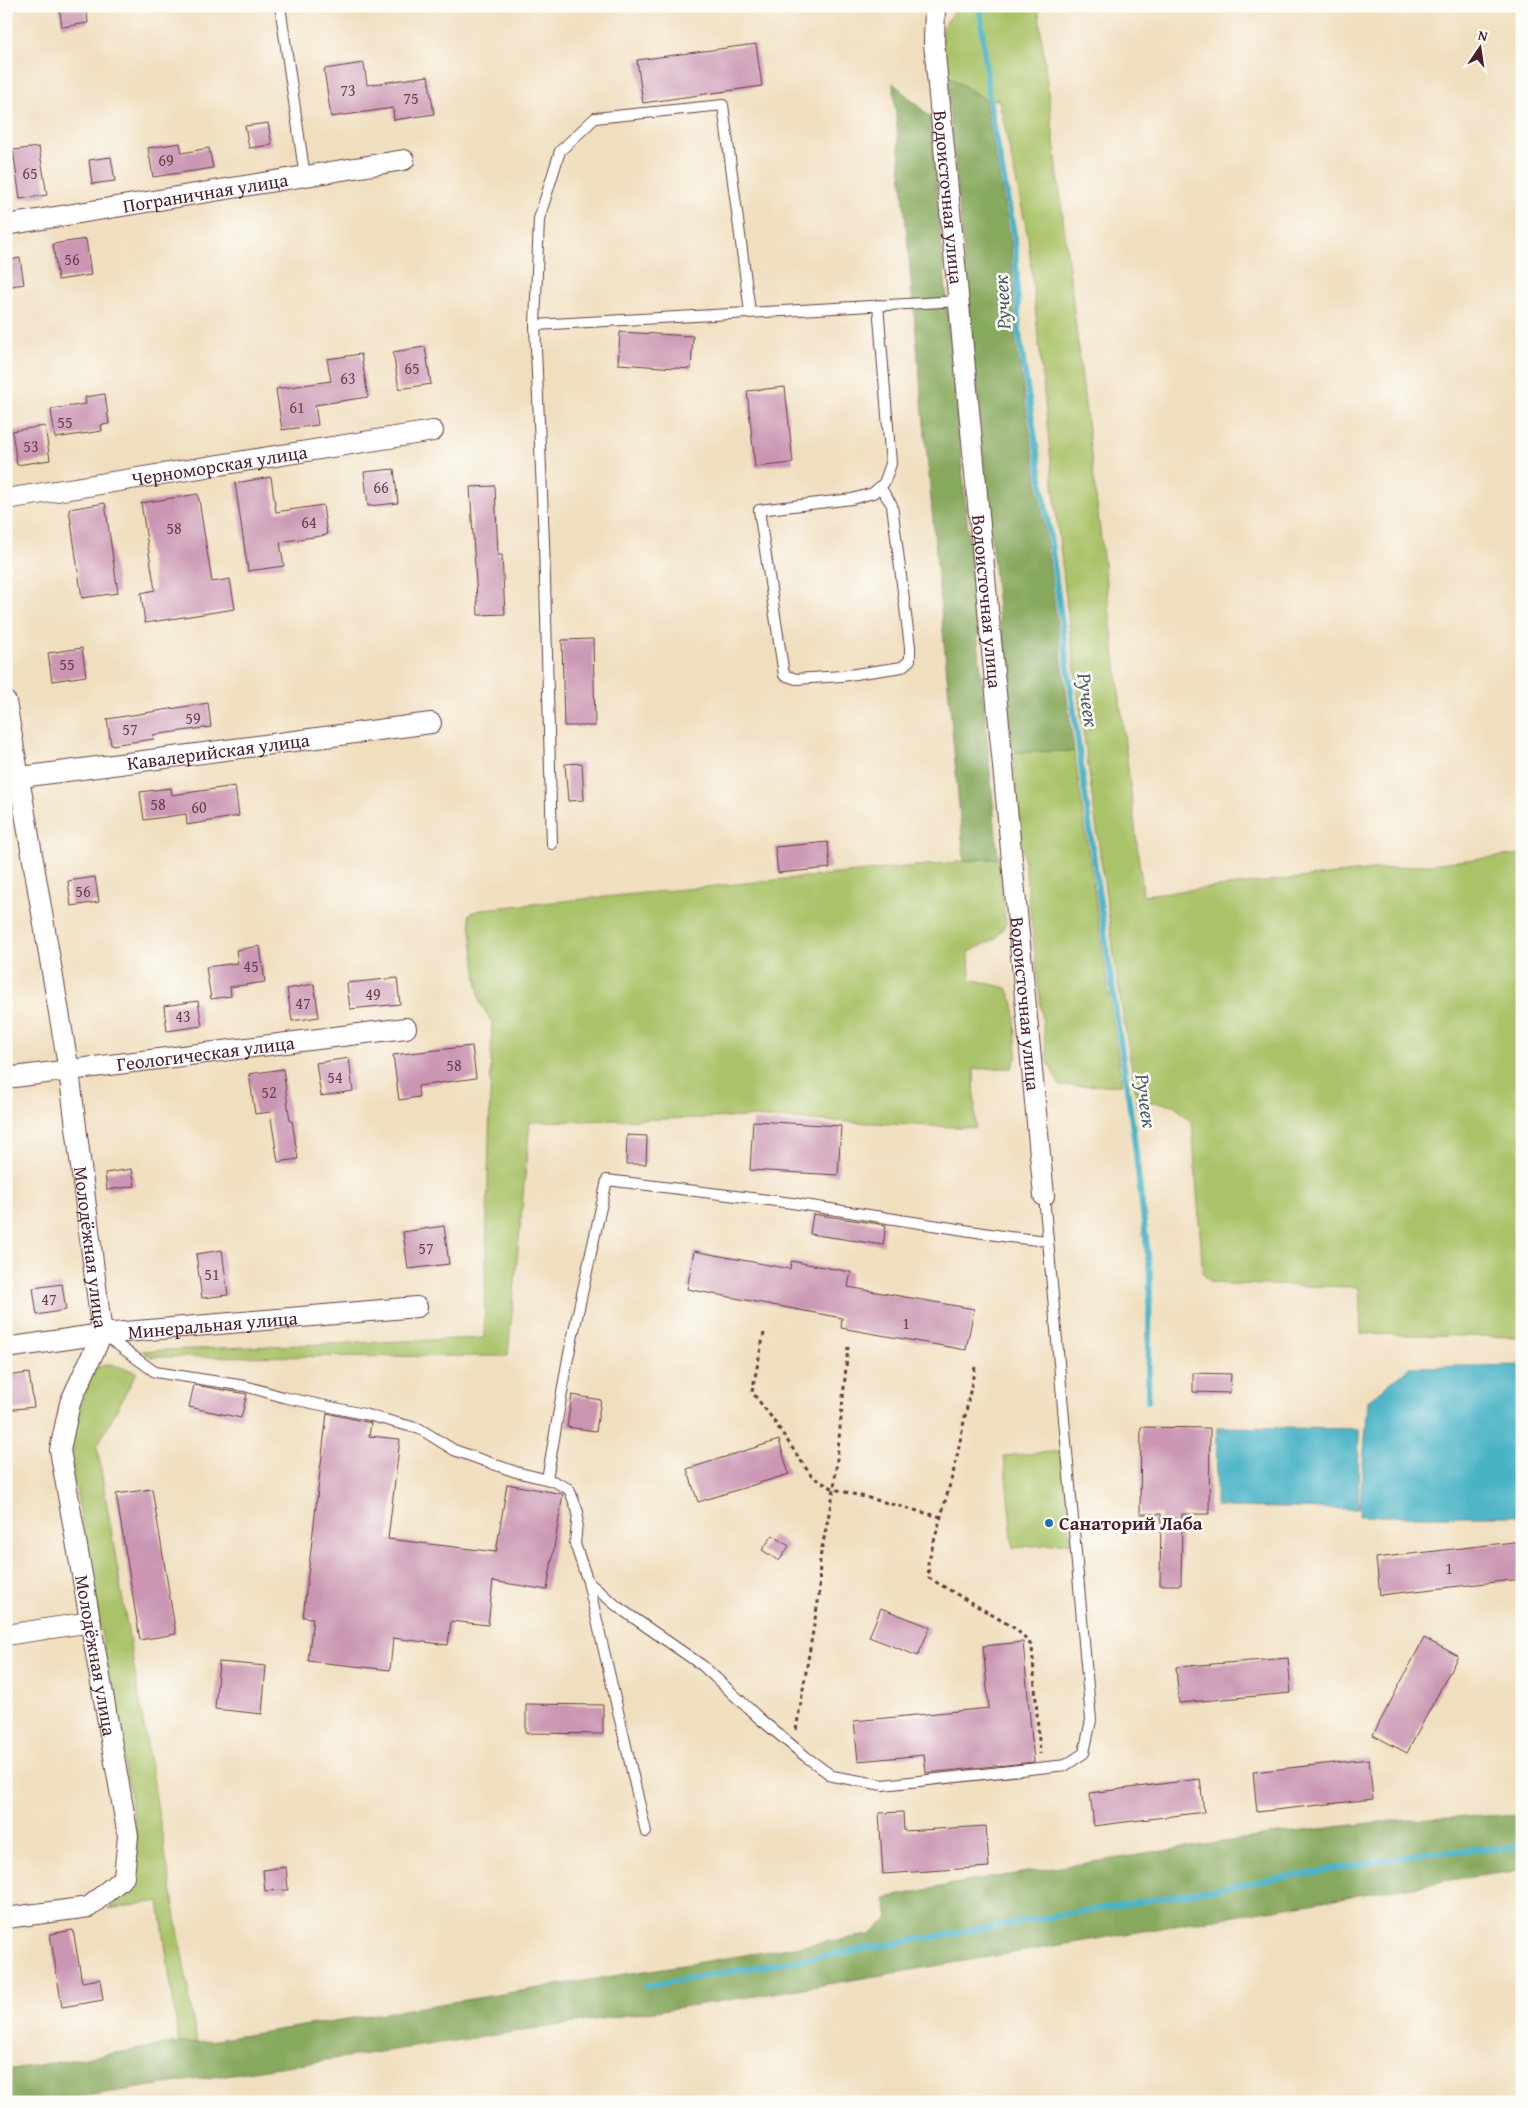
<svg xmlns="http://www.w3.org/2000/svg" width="1528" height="2108" font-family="'Gentium Book Plus',serif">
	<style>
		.green { fill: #aac369; stroke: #7a714a }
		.forest { fill: #87a95d; stroke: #686444 }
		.water { fill: #48b3c6; stroke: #496978 }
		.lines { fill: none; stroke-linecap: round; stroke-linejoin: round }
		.stream { stroke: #48b3c6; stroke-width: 6 }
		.building { fill: #ca96b2 }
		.lane-casing { stroke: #633c41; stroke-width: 12 }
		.street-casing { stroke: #633c41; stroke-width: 22 }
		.path { stroke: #633c41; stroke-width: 3; stroke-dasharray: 4 4; stroke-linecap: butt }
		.lane { stroke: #fff; stroke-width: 10 }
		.street { stroke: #fff; stroke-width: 20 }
		.poi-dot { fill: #1f6fb2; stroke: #fdfcf7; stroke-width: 2 }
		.labels { text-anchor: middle; stroke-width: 5; stroke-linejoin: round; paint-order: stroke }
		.number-label { font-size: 16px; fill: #6a3d4d }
		.street-label { font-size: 19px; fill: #4a1f2b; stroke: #fdfcf7 }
		.poi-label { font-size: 19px; font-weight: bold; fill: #4a1f2b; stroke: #fdfcf7; text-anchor: start }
		.water-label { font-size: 20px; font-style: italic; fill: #495a69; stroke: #fdfcf7 }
	</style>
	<rect width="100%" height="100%" fill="#fdfcf7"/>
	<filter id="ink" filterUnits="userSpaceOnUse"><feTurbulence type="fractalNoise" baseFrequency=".02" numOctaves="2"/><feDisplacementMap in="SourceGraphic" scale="10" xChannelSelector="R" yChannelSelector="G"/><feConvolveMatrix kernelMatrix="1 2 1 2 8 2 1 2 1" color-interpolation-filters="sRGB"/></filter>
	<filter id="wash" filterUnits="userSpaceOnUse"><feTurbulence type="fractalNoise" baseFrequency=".0096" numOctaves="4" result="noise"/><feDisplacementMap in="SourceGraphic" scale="20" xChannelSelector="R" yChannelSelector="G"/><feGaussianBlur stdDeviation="1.12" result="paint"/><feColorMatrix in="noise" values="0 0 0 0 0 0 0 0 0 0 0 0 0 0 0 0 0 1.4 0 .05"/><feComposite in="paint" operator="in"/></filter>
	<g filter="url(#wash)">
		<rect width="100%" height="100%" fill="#f0dfbf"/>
		<!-- green -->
		<path class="green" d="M962,6H1038L1143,895L1522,854V1337L1361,1334L1359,1287L1224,1284L1211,1282L1203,1274L1192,1123L1174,1105L1153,1102L1138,1107L1118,984L1072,649L1058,530L1028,237L999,100L985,99L946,75L942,28L958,7Z
			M1074,751L1122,1085L1060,1086L1047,1060L1012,752Z
			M998,858L1006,924L995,939L969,952L970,979L1007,988L1014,1004L1017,1055L1012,1068L974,1069L975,1128L746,1117L530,1122L508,1356L151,1357L142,1351L484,1338L492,1022L480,1003L469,914L483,909Z
			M110,1364L137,1372L97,1446L197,2043H179L159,1901L108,1909C137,1880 139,1872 136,1831L69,1449L77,1408L91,1369Z
			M1062,1451L1071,1542L1013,1548L1004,1456Z"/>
		<!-- forest -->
		<path class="forest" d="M946,75L985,99L1011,241L1015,336L1046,538L1074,751L1012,752Z
			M893,83L930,117L998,858L964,861Z
			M1522,1814V1870L1436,1882L762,1995L45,2102H6V2070L179,2043H197L869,1935L889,1918L885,1898L970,1881L1262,1836L1377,1822Z"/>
		<!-- water -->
		<path class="water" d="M1522,1365V1516H1359L1368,1401L1410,1367Z
			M1217,1427L1359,1429L1358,1509L1216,1507Z"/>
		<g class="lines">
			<!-- stream -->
			<path class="stream" d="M980,6L989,100L1015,239L1019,334L1050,536L1096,874L1133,1129L1150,1273L1148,1401
				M646,1986L1427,1853L1522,1847"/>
		</g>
		<g id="blocks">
			<!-- building -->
			<path class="building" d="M59,6H86L88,23L62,27Z
				M756,44L762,86L643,103L637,60Z
				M364,63L367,85L428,76L434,114L394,120L393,108L331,117L324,69Z
				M268,123L272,145L249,148L245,126Z
				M180,143L182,153L209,148L213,168L153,177L148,148Z
				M39,147L47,195L20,199L13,150Z
				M111,157L115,181L92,184L89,160Z
				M86,239L91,275L58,280L53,244Z
				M20,258L24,284L6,287V261Z
				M620,332L693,336L691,369L618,364Z
				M425,347L431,384L399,389L393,352Z
				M361,354L368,397L315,405L318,425L282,430L276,389L331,381L327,359Z
				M785,387L793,463L755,467L747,391Z
				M105,394L109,424L101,425L102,431L55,438L51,409L86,404L85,397Z
				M45,426L50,460L17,465L12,431Z
				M394,469L398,503L368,506L364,472Z
				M271,477L276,512L323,505L327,535L280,542L284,566L248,571L235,483Z
				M495,486L498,555H502L505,614L478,615L470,487Z
				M198,494L212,582L230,579L235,609L145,623L141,593L155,590L141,503Z
				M105,503L118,593L82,598L69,509Z
				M593,639L595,726H564L562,640Z
				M82,648L86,676L52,681L48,653Z
				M208,703L211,727L153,735L154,739L111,745L107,719Z
				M582,763L584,800L568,801L565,764Z
				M235,786L239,816L187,825L186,814L144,820L140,792L171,788L172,795Z
				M828,842L830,868L778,873L775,847Z
				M95,877L99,902L71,906L68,881Z
				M260,946L265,982L230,987L231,996L211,999L206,967L238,963L236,950Z
				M397,978L400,1004L350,1009L347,983Z
				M314,984L319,1017L292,1021L287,989Z
				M198,1001L202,1026L167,1031L164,1006Z
				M472,1046L476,1078L418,1086L419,1097L399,1100L393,1055Z
				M349,1058L353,1091L321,1096L316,1063Z
				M283,1069L290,1121H292L298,1159L278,1162L270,1112L255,1114L249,1074Z
				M753,1121L841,1126L838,1175L750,1170Z
				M627,1135L647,1136L646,1164H626Z
				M132,1169L135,1186L107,1190L105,1173Z
				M813,1214L886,1225L883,1245L810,1234Z
				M444,1226L449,1264L408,1269L403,1232Z
				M222,1250L228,1295L202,1298L196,1254Z
				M694,1251L790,1269L791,1261L851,1272L848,1287L974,1309L966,1350L841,1328L842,1318L687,1289Z
				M62,1284L66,1310L37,1315L33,1288Z
				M29,1373L34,1407L6,1410V1376Z
				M1193,1373L1231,1374L1230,1393L1193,1392Z
				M194,1385L247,1394L241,1418L189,1407Z
				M572,1395L601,1400L596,1431L567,1427Z
				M327,1413L371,1423L369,1436L400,1439L388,1539L496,1552L507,1484L563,1494L547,1590L493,1581L488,1625L451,1621L448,1645L393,1638L390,1670L308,1661L313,1618L303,1617Z
				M1141,1427L1210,1428L1209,1514H1182L1181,1585H1160L1161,1514H1140Z
				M779,1440L789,1474L698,1502L687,1469Z
				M152,1489L176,1634L140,1640L116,1494Z
				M773,1535L789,1546L779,1561L762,1550Z
				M1522,1541V1579L1380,1595L1376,1558Z
				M881,1608L930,1627L918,1656L869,1637Z
				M1424,1638L1458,1656L1407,1753L1373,1735Z
				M1023,1642L1034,1762L926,1773L924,1755L858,1761L854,1721L989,1708L983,1646Z
				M1288,1658L1291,1693L1179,1703L1176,1667Z
				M219,1662L266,1666L262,1714L215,1709Z
				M526,1704L603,1705V1734L526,1733Z
				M1369,1759L1373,1799L1257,1812L1253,1772Z
				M1200,1779L1204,1812L1094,1826L1090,1793Z
				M903,1812L904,1831L986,1826L989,1867L883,1874L879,1813Z
				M286,1867L288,1890L265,1891L263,1870Z
				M73,1930L82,1982L100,1979L103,2000L62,2007L50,1934Z"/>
		</g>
	</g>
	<g filter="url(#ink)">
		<use href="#blocks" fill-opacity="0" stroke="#633c41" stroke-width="1"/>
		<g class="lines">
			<!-- lane casing -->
			<g class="lane-casing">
				<path id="lane" d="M280,6L305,177
					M878,305L891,464L884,483L873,493L852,499L759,510L784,675L796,679L842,676L902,667L910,660V647L892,505L880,487
					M535,325L959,301
					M552,844L544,542L535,325L539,219L560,151L595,118L723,105L750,312
					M104,1335L155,1372L245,1386L283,1397L364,1414L420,1429L454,1450L516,1472L553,1481L569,1489L578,1512L575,1544L588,1582L618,1607L703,1666L760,1719L805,1756L832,1776L883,1785L1066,1765L1084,1753L1091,1720L1044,1196
					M547,1479L568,1358L607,1180L792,1203L1009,1237L1048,1241
					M588,1582L646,1832"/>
			</g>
			<!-- street casing -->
			<g class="street-casing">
				<g id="street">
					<path id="s1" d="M935,6L934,43L1044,1196"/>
					<path id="s2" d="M6,225L404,160"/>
					<path id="s3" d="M6,499L433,431"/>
					<path id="s4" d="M6,702L69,1071L102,1334L70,1403L60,1450L128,1836L124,1877L89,1907L6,1918"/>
					<path id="s5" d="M6,779L431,723"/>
					<path id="s6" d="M6,1078L406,1028"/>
					<path id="s7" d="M6,1348L102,1334L417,1307"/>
					<path d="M6,1635L91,1622"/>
				</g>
			</g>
			<!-- path -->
			<path class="path" d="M764,1333L752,1392L772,1418L812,1477L834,1489L941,1517
				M975,1367L955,1466L928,1563L929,1578L1016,1629L1032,1646L1040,1754
				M796,1730L819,1596L820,1558L834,1489L848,1347"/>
			<!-- lane -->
			<use href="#lane" class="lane"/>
			<!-- street -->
			<use href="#street" class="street"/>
		</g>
	</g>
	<!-- markers -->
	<circle class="poi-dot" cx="1049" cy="1523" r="5"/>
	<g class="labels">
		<!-- number labels -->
		<g class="number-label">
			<text x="348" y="96">73</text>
			<text x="411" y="104">75</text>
			<text x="166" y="166">69</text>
			<text x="30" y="179">65</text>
			<text x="72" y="265">56</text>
			<text x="412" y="374">65</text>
			<text x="348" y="384">63</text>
			<text x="297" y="413">61</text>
			<text x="65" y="428">55</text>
			<text x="31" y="452">53</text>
			<text x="381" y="493">66</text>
			<text x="309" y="528">64</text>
			<text x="174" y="534">58</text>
			<text x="67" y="670">55</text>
			<text x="193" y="724">59</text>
			<text x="130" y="735">57</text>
			<text x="158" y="810">58</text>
			<text x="199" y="813">60</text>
			<text x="83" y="897">56</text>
			<text x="251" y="972">45</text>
			<text x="373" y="1000">49</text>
			<text x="303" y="1009">47</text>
			<text x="183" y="1022">43</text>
			<text x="454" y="1071">58</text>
			<text x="335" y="1083">54</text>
			<text x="269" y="1098">52</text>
			<text x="426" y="1254">57</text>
			<text x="212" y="1280">51</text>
			<text x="49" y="1305">47</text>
			<text x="906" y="1329">1</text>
			<text x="1449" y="1574">1</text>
		</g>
		<!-- street labels -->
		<g class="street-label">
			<text dy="7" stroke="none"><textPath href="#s2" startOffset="202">Пограничная улица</textPath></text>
			<text dy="7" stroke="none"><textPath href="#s1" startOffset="192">Водоисточная улица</textPath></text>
			<text dy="7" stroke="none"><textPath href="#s3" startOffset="216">Черноморская улица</textPath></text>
			<text dy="7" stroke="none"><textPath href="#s1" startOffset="598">Водоисточная улица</textPath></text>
			<text dy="7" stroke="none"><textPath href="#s5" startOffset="214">Кавалерийская улица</textPath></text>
			<text dy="7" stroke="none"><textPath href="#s1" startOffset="1002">Водоисточная улица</textPath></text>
			<text dy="7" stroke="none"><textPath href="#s6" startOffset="201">Геологическая улица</textPath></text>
			<text dy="7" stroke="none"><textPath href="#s4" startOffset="552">Молодёжная улица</textPath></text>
			<text dy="7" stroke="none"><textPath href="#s7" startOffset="208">Минеральная улица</textPath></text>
			<text dy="7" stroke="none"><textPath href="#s4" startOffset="972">Молодёжная улица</textPath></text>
		</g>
		<!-- poi labels -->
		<g class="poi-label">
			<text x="1059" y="1530">Санаторий Лаба</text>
		</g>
		<!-- water labels -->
		<g class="water-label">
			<text transform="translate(1002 302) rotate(-93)" y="7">Ручеек</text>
			<text transform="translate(1088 700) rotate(82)" y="7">Ручеек</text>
			<text transform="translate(1146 1101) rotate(82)" y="7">Ручеек</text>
		</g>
	</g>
	<!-- margin -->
	<rect width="1528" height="2108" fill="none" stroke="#fdfcf7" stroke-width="25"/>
	<!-- north arrow -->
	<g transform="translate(1480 48) rotate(13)" stroke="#fdfcf7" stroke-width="4" paint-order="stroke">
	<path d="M0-4L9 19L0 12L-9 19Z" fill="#4a1f2b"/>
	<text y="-8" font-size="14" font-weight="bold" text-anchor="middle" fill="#4a1f2b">N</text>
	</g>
</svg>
